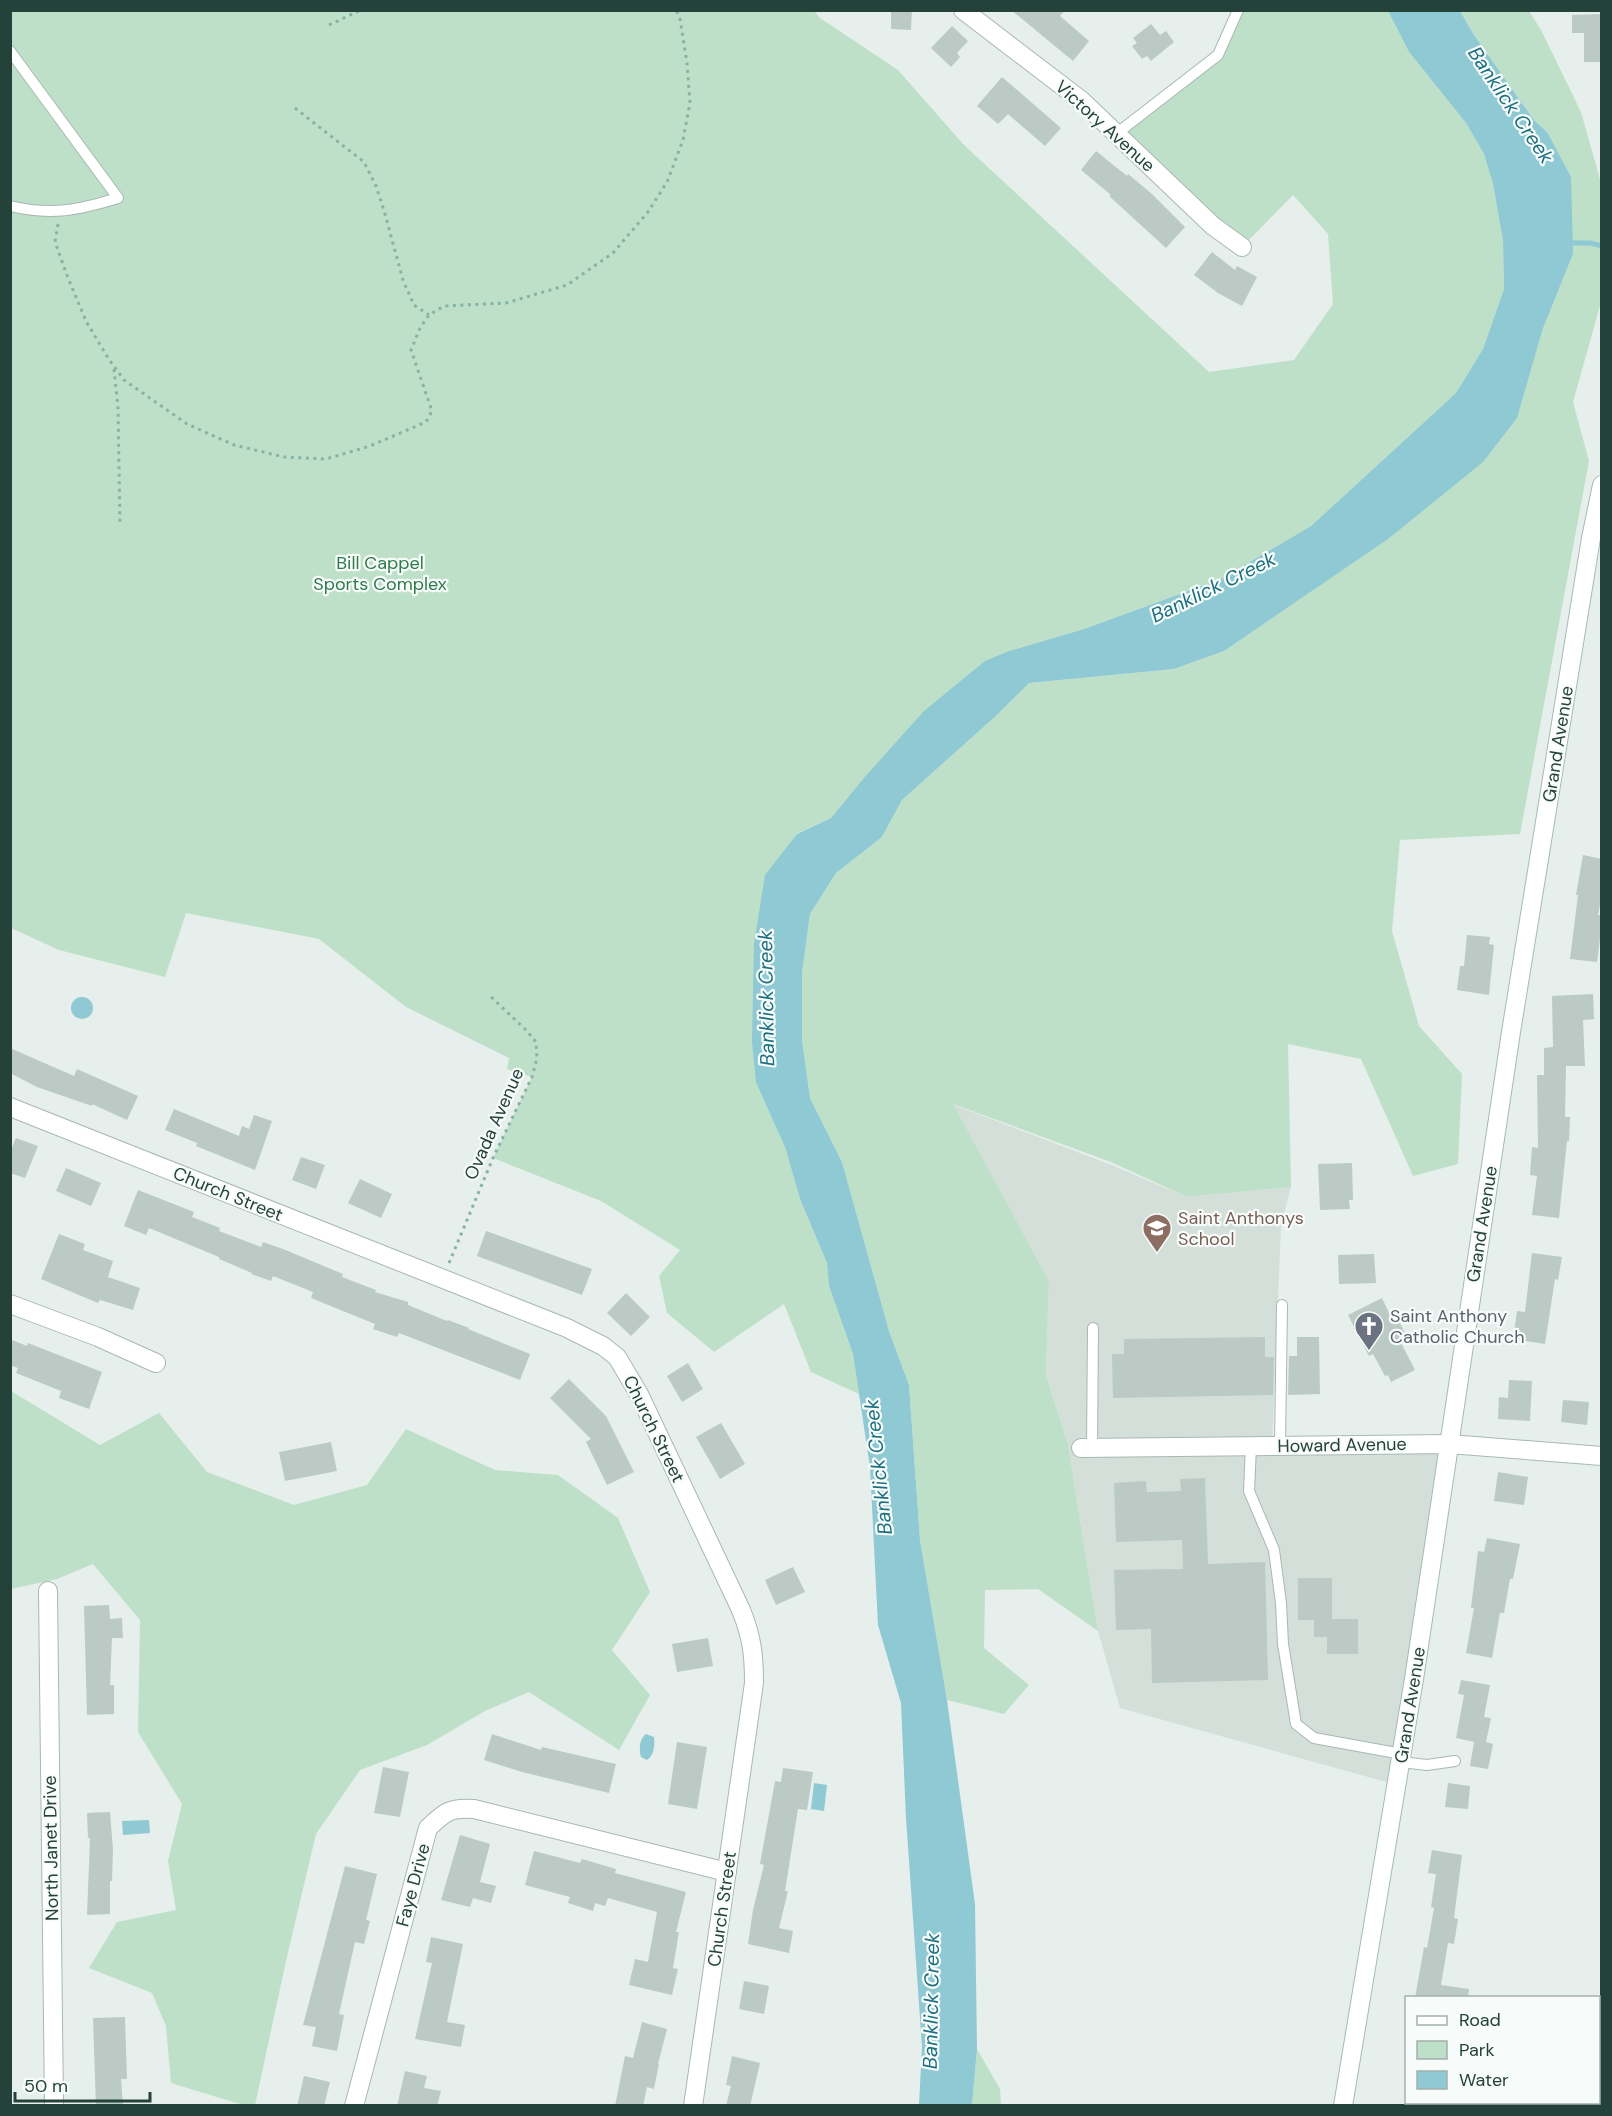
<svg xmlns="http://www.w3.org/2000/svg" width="1612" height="2116" font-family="'DM Sans',sans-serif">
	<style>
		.built { fill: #d4dfda }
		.green { fill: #bfe0c8 }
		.water { fill: #8ec9d4 }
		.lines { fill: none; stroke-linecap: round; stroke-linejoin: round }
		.stream { stroke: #8ec9d4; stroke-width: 5 }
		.building { fill: #bbcac4 }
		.lane-casing { stroke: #a8b8b2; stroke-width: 12 }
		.street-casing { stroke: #a8b8b2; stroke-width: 20 }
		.secondary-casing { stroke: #a4bbb3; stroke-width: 20 }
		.path { stroke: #86b3a5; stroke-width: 3; stroke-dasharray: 3 4.5; stroke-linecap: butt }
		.lane { stroke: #fff; stroke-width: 10 }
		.street { stroke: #fff; stroke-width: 18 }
		.secondary { stroke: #fff; stroke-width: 18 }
		.labels { text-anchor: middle; stroke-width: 4.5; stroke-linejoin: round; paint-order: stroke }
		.street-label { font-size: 18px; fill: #24423a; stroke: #f7fbf9 }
		.park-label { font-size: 18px; fill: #2d7a4b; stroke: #f7fbf9 }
		.education-label { font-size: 18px; fill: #785e54; stroke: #f7fbf9; text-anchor: start }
		.worship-label { font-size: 18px; fill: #5b616d; stroke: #f7fbf9; text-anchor: start }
		.water-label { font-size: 20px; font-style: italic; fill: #1c6f80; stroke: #f7fbf9 }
	</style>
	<rect width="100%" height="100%" fill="#e6efeb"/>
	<!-- built -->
	<path class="built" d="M952,1104L1109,1164L1187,1197L1291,1187L1281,1226L1272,1446L1449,1444L1397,1785L1120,1708L1098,1631L1068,1445L1046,1375L1049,1281Z"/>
	<!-- green -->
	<path class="green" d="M11,11H814L820,18L898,70L964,145L1209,372L1294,360L1333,304L1328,234L1293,195L1242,247L1116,134L1218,55L1238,11H1388L1409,52L1466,123L1484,154L1493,184L1503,241L1504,289L1483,349L1456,393L1311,526L1221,579L1084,629L1009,651L863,779L831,818L796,834L785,1147L800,1199L827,1263L829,1286L853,1354L859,1394L811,1372L784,1304L714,1352L667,1313L659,1276L680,1250L601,1201L493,1158L532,1077L507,1069L509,1058L406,1007L319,939L186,913L165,977L59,950L11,928Z
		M1460,11H1529L1541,30L1581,112L1601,183V302L1573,402L1589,461L1520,834L1400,840L1392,931L1419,1026L1462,1074L1458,1164L1413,1176L1361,1059L1288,1044L1291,1187L1187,1197L1111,1162L953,1104L1049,1281L1046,1375L1068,1445L1098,1631L1038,1589L985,1590L984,1648L1029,1685L1004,1714L947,1700L920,1540L909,1385L889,1331L842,1162L810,1098L802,1040V973L810,914L836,873L882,837L902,800L997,715L1029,683L1174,669L1224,651L1287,607L1542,331L1573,254L1547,132L1534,120L1474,35Z
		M11,1391L100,1445L159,1413L207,1472L294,1505L367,1485L406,1429L495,1470L558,1475L618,1518L650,1592L612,1650L650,1695L619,1750L529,1692L485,1711L427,1745L360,1770L316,1834L286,1961L255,2105H243L171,2083L166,2026L152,1993L89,1968L117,1922L176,1910L168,1861L182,1804L138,1732L140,1620L93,1564L57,1579L11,1589Z
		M977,2049L1000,2089L1001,2105H972Z"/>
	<!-- water -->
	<path class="water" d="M1388,11H1460L1474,35L1534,120L1547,132L1571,177L1573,254L1542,331L1517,418L1483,462L1388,539L1224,651L1174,669L1029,683L997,715L902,800L882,837L836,873L810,914L802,973V1040L810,1098L842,1162L889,1331L909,1385L920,1540L947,1700L975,1904L977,2049L972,2105H919L922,2047L906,1818L901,1703L878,1625L870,1467L853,1354L829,1286L827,1263L800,1199L785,1147L756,1082L752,1042L754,944L765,875L797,834L831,818L863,779L924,711L985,661L1009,651L1084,629L1221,579L1311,526L1456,393L1483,349L1504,289L1503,241L1493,184L1484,154L1466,123L1409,52Z
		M71 1008a11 11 0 1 1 22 0a11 11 0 1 1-22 0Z
		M646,1734L654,1737C655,1745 654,1756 647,1760L641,1757C639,1750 639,1739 646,1734Z
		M814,1783L827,1785L824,1811L811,1809Z
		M149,1820L150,1833L123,1835L122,1821Z"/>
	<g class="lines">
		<!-- stream -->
		<path class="stream" d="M1573,243H1590L1602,246"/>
	</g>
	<!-- building -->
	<path class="building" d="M891,10H912L911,30L891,29Z
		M1011,10H1065L1060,16L1089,41L1073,61Z
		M1602,14V62H1584V33H1572V15Z
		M1151,24L1160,35L1166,31L1174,42L1151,61L1147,56L1142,59L1132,46L1137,43L1133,38Z
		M952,26L968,41L957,53L960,57L951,67L931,48Z
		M1002,77L1061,128L1045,146L1008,114L998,124L977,106Z
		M1096,151L1127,176L1128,174L1152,194L1185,227L1166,248L1109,196L1111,195L1081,170Z
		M1212,252L1235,270L1237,266L1257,277L1242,306L1218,293L1194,275Z
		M1583,855L1602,859V894L1598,915H1602V923L1597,962L1570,959L1578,895H1576Z
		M1467,935L1490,937L1489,944L1494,945L1489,995L1457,990L1460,966H1464Z
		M1593,994L1594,1019L1583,1020L1585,1066H1566L1565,1117H1570L1569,1141H1567L1559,1218L1532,1215L1537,1176L1530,1175L1532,1147L1538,1148L1537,1075H1544V1048L1553,1047L1552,996Z
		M10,1048L74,1076L77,1069L138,1096L127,1120L92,1104V1106L37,1087L10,1073Z
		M174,1109L239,1136L242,1126L249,1129L254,1115L272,1121L255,1170L196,1146L197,1143L165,1130Z
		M16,1138L38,1146L25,1178L10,1173V1152Z
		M301,1157L325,1165L316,1189L292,1180Z
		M1352,1163L1353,1200H1349L1350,1209L1320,1210L1318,1164Z
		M66,1168L101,1183L91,1206L56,1191Z
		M360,1179L392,1194L381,1218L348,1203Z
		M138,1190L194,1212L192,1217L220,1228L219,1231L261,1247L263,1242L283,1249L343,1274L342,1277L376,1290L375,1292L408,1302V1305L447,1321L448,1320L469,1328L468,1329L530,1354L520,1380L399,1333L397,1337L373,1329L375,1324L311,1298L313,1292L273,1276L271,1281L251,1274L252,1273L219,1259V1257L149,1228L146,1235L124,1226Z
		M486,1231L592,1269L582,1295L477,1256Z
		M59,1234L85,1244L83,1250L113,1261L108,1277L140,1288L133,1310L100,1300L98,1303L41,1279Z
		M1532,1253L1562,1257L1558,1280L1555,1279L1545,1344L1513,1339L1517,1311L1525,1312Z
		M1374,1254L1376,1283L1339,1284L1338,1255Z
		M626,1293L650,1317L631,1336L607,1313Z
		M1382,1298L1390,1315L1395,1313L1406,1335L1399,1339L1415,1370L1391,1382L1388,1375L1385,1376L1373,1354L1369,1356L1348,1315Z
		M1265,1337V1357H1274L1273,1395L1113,1398L1112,1354H1124V1339Z
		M1297,1337H1319L1320,1394L1288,1395L1289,1356H1297Z
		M10,1339L27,1346L28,1343L102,1372L89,1409L59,1398L61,1391L16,1373L18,1368L10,1365Z
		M688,1363L703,1389L682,1402L667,1376Z
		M569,1379L606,1416L634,1472L607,1485L586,1442L591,1439L550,1398Z
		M1509,1380L1532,1381L1530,1421L1498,1419L1499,1397L1508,1398Z
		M1563,1400L1589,1402L1587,1425L1561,1422Z
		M721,1423L745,1464L720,1479L696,1437Z
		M331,1442L337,1471L285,1481L279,1452Z
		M1498,1472L1528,1477L1524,1505L1494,1501Z
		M1205,1478L1208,1564L1265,1562L1268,1680L1152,1683L1151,1629L1116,1630L1114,1570L1183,1569L1182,1540L1116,1542L1114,1483L1146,1481L1147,1492L1181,1491L1180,1479Z
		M1487,1538L1520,1544L1513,1579H1510L1504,1613H1500L1492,1658L1466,1653L1474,1608H1471L1478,1551L1484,1552Z
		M793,1567L805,1592L776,1605L765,1580Z
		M1298,1578H1332V1619H1358V1654H1327V1637H1314V1620H1298Z
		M109,1605L110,1619L122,1618L123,1638H112L110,1685H114V1714L87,1715L84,1606Z
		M708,1638L713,1666L677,1672L672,1644Z
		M1461,1680L1490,1685L1484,1717L1491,1718L1486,1742L1493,1744L1488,1769L1470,1766L1474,1742L1456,1738L1464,1695L1458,1694Z
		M492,1734L541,1750L542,1747L616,1764L609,1793L522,1772L484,1760Z
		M677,1742L707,1747L697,1809L668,1804Z
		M383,1767L409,1772L400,1817L374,1813Z
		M783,1768L813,1772L807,1810L798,1809L785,1891H788L779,1928L793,1931L789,1953L748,1944L753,1910L764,1865L760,1864L775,1781L781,1782Z
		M1448,1783L1470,1786L1468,1809L1445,1807Z
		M110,1812L113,1849L112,1881H110V1914L87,1915L90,1838H88L87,1813Z
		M460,1835L490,1844L480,1882L496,1886L491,1903L473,1898L470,1907L441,1900Z
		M1432,1850L1462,1855L1454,1918L1458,1919L1454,1944L1448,1943L1441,1985L1469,1989L1468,1998H1415L1424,1947L1427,1948L1434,1908L1431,1907L1436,1874L1428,1873Z
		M534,1851L580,1863L582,1859L616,1869L615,1873L686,1892L676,1932H679L673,1968L678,1969L672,1995L629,1985L635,1959L648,1962L657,1912L608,1898L605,1906L595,1903L593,1911L568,1903L570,1897L525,1885Z
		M345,1866L377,1874L366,1920L370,1921L364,1944L355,1942L339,2014L344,2015L337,2051L312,2046L316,2027L303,2025Z
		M431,1937L463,1944L447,2022L465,2025L461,2047L415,2039L432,1963L426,1962Z
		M744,1981L769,1986L764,2014L739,2009Z
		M125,2017L127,2079H121L123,2106H96L93,2018Z
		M642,2022L667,2029L658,2064H659L654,2089L647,2087L643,2106H615L625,2056L633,2058Z
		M732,2056L760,2063L750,2106H726L731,2086L726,2085Z
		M405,2071L427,2076L424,2088L441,2091L437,2106H397Z
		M304,2076L330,2082L324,2106H297Z"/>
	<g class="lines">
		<!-- lane casing -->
		<g class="lane-casing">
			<path id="lane" d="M10,51L118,198C79,210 51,216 10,206
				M1116,134L1218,55L1238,10
				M1251,1446L1249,1491L1274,1550L1281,1603L1283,1644L1296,1724L1314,1738L1402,1754
				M1280,1446L1282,1305
				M1092,1448L1093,1328
				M1401,1762L1427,1765L1455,1761"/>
		</g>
		<!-- street casing -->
		<g class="street-casing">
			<path id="street" d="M963,10L1082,101L1213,226L1242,247
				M10,1107L567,1328L603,1346L617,1357L639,1394L741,1610C752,1637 754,1655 754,1683L693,2106
				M10,1304L98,1337L156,1363
				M1081,1448L1449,1444L1602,1456
				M48,1591L54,2106
				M354,2106L428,1828C445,1812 450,1807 474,1809L727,1872"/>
		</g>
		<!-- secondary casing -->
		<g class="secondary-casing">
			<path id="secondary" d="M1343,2106L1414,1679L1511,1032L1591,538L1602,485"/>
		</g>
		<!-- path -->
		<path class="path" d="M329,25L361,10
			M295,108L364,162L376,186L385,214L403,280L414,305L429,315
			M58,224L55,242L68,278L86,321L108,358L124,380L187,424L234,445L284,457L326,459L370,446L426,422L432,411L411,350L420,328L429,315L444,306L506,303L567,285L613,253L648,212L667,182L683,140L690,103L687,63L680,19L676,10
			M114,369L118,408L120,525
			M449,1263L493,1158L532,1077L537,1058L536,1042L526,1030L488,994"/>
		<!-- lane -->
		<use href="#lane" class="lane"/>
		<!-- street -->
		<use href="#street" class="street"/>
		<!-- secondary -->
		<use href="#secondary" class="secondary"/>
	</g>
	<!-- icons -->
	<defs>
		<g id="school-pin" transform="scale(1.5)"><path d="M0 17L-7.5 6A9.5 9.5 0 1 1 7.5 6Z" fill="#8d6e63" stroke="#f7fbf9"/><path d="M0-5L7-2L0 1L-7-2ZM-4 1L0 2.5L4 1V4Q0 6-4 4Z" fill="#fff"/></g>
		<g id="church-pin" transform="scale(1.5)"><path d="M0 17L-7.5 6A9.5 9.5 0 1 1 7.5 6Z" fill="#6b7280" stroke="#f7fbf9"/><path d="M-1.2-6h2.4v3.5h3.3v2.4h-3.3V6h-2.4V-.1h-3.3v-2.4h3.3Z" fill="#fff"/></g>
	</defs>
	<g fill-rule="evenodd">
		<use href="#school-pin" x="1157" y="1228"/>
		<use href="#church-pin" x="1369" y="1326"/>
	</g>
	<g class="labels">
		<!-- street labels -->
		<g class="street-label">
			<text transform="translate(1105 126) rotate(42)" y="6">Victory Avenue</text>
			<text transform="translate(1558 744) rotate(-81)" y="6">Grand Avenue</text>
			<text transform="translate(494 1124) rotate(-66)" y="6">Ovada Avenue</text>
			<text transform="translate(228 1194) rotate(22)" y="6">Church Street</text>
			<text transform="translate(1482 1224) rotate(-81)" y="6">Grand Avenue</text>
			<text transform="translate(654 1429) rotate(64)" y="6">Church Street</text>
			<text transform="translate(1342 1445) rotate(-1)" y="6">Howard Avenue</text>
			<text transform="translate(1410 1705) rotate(-81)" y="6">Grand Avenue</text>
			<text transform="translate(51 1848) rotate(-91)" y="6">North Janet Drive</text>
			<text transform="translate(413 1885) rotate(-75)" y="6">Faye Drive</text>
			<text transform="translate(722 1909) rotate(-82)" y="6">Church Street</text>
		</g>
		<!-- park labels -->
		<g class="park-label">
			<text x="380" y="569">Bill Cappel<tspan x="380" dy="21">Sports Complex</tspan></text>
		</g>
		<!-- education labels -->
		<g class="education-label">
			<text x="1178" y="1224">Saint Anthonys<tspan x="1178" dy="21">School</tspan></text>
		</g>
		<!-- worship labels -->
		<g class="worship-label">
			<text x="1390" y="1322">Saint Anthony<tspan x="1390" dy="21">Catholic Church</tspan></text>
		</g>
		<!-- water labels -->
		<g class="water-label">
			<text transform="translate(1511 105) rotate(56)" y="7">Banklick Creek</text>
			<text transform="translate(1213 587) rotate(-26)" y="7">Banklick Creek</text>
			<text transform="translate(766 998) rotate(-91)" y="7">Banklick Creek</text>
			<text transform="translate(878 1467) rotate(-96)" y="7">Banklick Creek</text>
			<text transform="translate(931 2001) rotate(-89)" y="7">Banklick Creek</text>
		</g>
	</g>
	<!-- border -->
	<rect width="1612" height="2116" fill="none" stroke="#24423a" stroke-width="24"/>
	<!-- legend -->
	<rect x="1405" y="1996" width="195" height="108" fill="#f7fbf9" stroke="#a3b1ad" stroke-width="1.5"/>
	<rect x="1417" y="2016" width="30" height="9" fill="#ffffff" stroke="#a3b1ad" stroke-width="1.5"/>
	<text x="1459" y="2026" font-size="18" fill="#24423a">Road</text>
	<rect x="1417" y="2041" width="30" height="18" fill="#bfe0c8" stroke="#a3b1ad" stroke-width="1.5"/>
	<text x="1459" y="2056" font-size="18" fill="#24423a">Park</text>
	<rect x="1417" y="2071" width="30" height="18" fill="#8ec9d4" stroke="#a3b1ad" stroke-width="1.5"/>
	<text x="1459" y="2086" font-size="18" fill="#24423a">Water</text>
	<!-- scale -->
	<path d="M15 2092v9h135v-9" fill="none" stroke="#24423a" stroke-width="3"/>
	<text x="24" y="2092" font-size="18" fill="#24423a" stroke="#f7fbf9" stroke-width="4.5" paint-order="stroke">50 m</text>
</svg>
